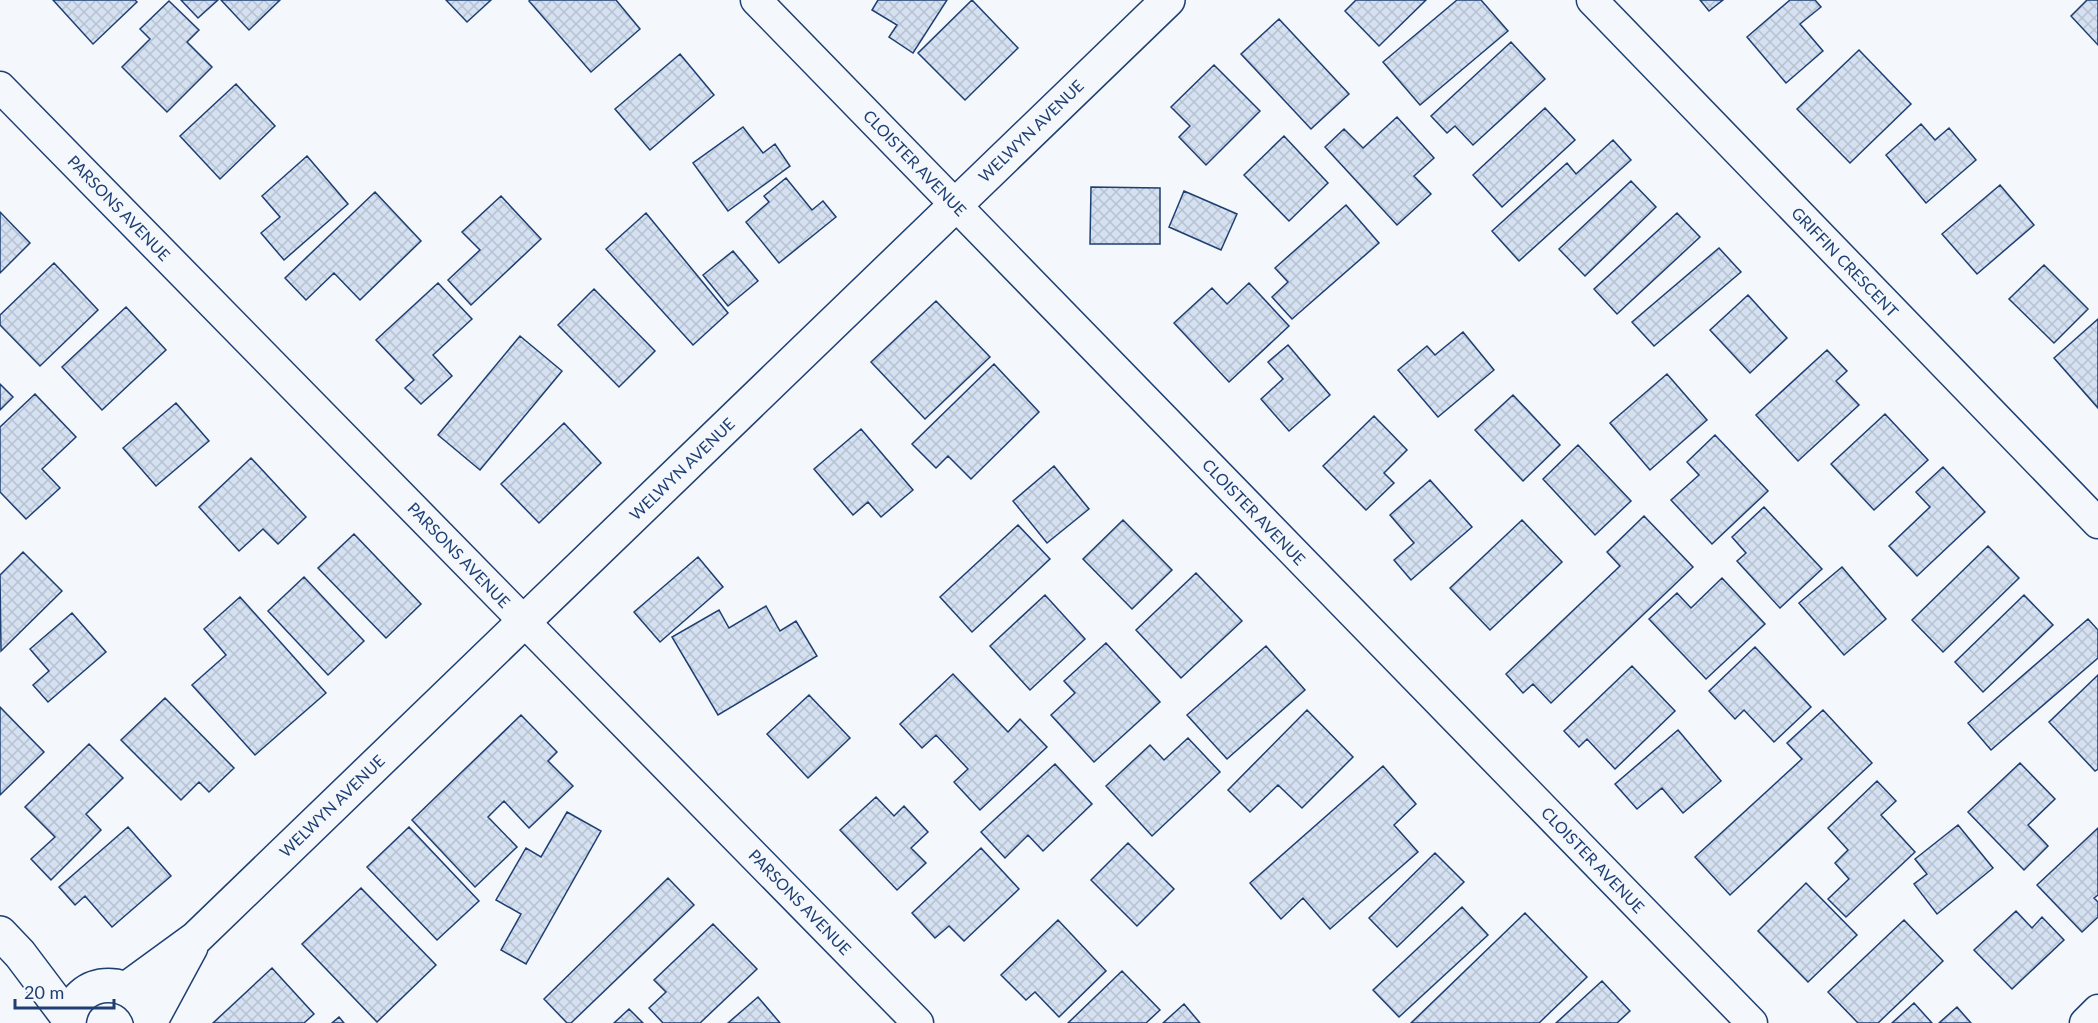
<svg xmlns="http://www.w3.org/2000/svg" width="2098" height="1023" font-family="Lato,sans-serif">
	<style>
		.building { fill: url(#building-cross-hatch); stroke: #1d3f73; stroke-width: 1.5 }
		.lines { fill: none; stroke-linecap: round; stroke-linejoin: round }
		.street-casing { stroke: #1d3f73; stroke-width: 33 }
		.secondary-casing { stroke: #1d3f73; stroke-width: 36 }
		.street { stroke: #f4f7fb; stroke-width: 30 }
		.secondary { stroke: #f4f7fb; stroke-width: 33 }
		.labels { text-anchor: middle; stroke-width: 4.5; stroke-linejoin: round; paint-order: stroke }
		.street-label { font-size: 16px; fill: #1d3f73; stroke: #f4f7fb }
	</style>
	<defs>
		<pattern id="building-cross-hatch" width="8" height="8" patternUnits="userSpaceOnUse" patternTransform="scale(1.5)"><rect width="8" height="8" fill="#d5e0f0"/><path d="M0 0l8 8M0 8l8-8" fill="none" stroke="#b6c1d1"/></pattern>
	</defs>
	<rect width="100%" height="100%" fill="#f4f7fb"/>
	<!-- building -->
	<path class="building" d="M53,0H135L137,2L93,44Z
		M181,0H218L198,18Z
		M221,0H280L249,30Z
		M446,0H491L467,22Z
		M530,0H616L640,29L591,72L529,1Z
		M878,0H947L913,53L889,37L897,25L872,10Z
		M972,0L1018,48L965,100L918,53Z
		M1356,0H1426L1379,46L1345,11Z
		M1457,0H1481L1508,31L1420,105L1383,62Z
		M1700,0H1723L1709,11Z
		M1790,0H1815L1821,7L1800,24L1823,51L1786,83L1747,37Z
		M2087,0H2098V45L2071,16Z
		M169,1L199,30L187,42L212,67L167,112L122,67L150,39L140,29Z
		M1279,19L1349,94L1311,129L1241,54Z
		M1511,42L1545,79L1473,145L1455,126L1447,133L1431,116Z
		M1859,50L1911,104L1850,163L1797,109Z
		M680,54L714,95L650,150L615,109Z
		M1214,65L1260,111L1206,165L1179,137L1190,126L1171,107Z
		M236,84L275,126L220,179L180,136Z
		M1545,108L1575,140L1502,207L1473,175Z
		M1397,117L1434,158L1414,176L1431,194L1397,225L1325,147L1344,129L1363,148Z
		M1921,124L1935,140L1949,128L1976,160L1926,203L1886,155Z
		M743,127L763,153L775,144L790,166L728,211L693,163Z
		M1284,136L1328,183L1289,221L1244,175Z
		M1613,140L1631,160L1519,261L1492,231L1567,163L1576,174Z
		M307,156L348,204L284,260L261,233L280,217L262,196Z
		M786,178L812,210L823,201L836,217L779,263L746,222L769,202L764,196Z
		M1631,181L1656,207L1585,276L1559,249Z
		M2000,185L2034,225L1977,274L1942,234Z
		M1091,187L1160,188V244H1090Z
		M1184,191L1237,214L1221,250L1169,227Z
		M375,192L421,241L360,300L334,273L306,300L285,278Z
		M501,196L541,239L471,305L448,280L480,250L462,232Z
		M1346,205L1379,243L1292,319L1272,297L1288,282L1275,268Z
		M0,212L30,243L0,273Z
		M646,213L728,313L693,345L606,249Z
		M1677,213L1700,237L1617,314L1594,289Z
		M1719,248L1741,272L1654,346L1632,322Z
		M733,251L758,281L728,306L703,275Z
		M54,263L98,310L40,366L0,325V315Z
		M2044,265L2088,309L2054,343L2009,299Z
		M438,283L472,319L433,355L452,376L421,404L405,388L414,380L376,340Z
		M1249,283L1289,326L1229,382L1174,323L1212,288L1227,304Z
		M594,289L655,351L619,387L558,325Z
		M1748,295L1787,338L1750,373L1710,330Z
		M936,301L990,357L925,419L871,362Z
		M126,307L166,350L102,410L62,367Z
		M2098,319V408L2054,358Z
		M1463,332L1494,370L1438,417L1398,370L1427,346L1435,355Z
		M520,336L562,371L480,470L438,435Z
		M1288,345L1330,395L1289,431L1261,399L1283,379L1268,362Z
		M1827,350L1847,371L1836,381L1859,405L1798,461L1756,415Z
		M994,364L1039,412L971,479L948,456L936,468L912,444Z
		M1667,374L1707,420L1650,470L1610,423Z
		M0,384L13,397L0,410Z
		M35,394L76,437L42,469L60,488L26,519L0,492V427Z
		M1513,395L1560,445L1523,481L1475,430Z
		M176,403L209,441L156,486L123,448Z
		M1885,414L1928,460L1874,510L1831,464Z
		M1374,416L1407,450L1384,473L1394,483L1366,510L1323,466Z
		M564,423L601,463L539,523L501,484Z
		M861,429L913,490L881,517L868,502L853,515L814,469Z
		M1715,435L1768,491L1712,544L1671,500L1699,475L1687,462Z
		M1578,445L1631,501L1595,535L1543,479Z
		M251,458L306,517L278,544L263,529L239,551L199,507Z
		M1054,466L1089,509L1047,543L1013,501Z
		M1943,467L1985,512L1917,576L1889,546L1930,507L1916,492Z
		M1430,480L1472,527L1411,580L1394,560L1414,543L1390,515Z
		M1764,507L1822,569L1780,608L1737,561L1746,553L1732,537Z
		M1644,516L1693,567L1551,703L1533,684L1523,693L1506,674L1620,566L1607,552Z
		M1123,520L1172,570L1132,609L1083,559Z
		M1522,520L1562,562L1490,630L1450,588Z
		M1018,525L1050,559L972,632L940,597Z
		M354,534L421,604L386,638L318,568Z
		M1988,546L2019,578L1943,652L1912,620Z
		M23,552L62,591L1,651L0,575Z
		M698,557L723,587L660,642L634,612Z
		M1842,567L1886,619L1844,655L1799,603Z
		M1196,573L1242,621L1181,678L1136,630Z
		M304,577L364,641L328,675L268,611Z
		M1722,578L1765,624L1706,679L1649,619L1677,593L1691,608Z
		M1045,595L1085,639L1030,690L990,646Z
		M2024,595L2053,625L1983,692L1955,662Z
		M240,597L326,693L255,755L192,685L226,655L204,629Z
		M766,606L780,631L796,621L817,656L718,715L672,637L719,610L729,628Z
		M72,613L106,652L48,702L33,685L49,671L30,649Z
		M2088,619L2098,630V658L1991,750L1968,723Z
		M1106,643L1160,702L1094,762L1051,715L1075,693L1064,681Z
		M1266,646L1305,690L1227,759L1187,715Z
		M1755,647L1811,707L1774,742L1744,710L1735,719L1709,691Z
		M1632,666L1675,711L1615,769L1587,739L1579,747L1564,731Z
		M953,674L1008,732L1020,719L1047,747L980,810L954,782L968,769L936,735L922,748L900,724Z
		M2098,675V769L2095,771L2049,722Z
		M809,695L850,738L808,778L767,734Z
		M165,698L234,768L209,792L199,782L181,800L121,740Z
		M0,707L44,752L0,795Z
		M1307,710L1353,757L1302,808L1278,785L1250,812L1228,790Z
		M1823,710L1872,763L1730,895L1695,857L1802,759L1787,743Z
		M521,715L557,752L548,761L573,786L529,828L504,801L488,817L517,847L475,887L412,820Z
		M1678,730L1721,781L1683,813L1662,788L1637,809L1615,784Z
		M1188,738L1220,772L1152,836L1106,786L1150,745L1164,760Z
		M89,744L123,778L86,814L101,830L51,880L31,859L55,837L25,807Z
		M2020,763L2055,799L2028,825L2048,846L2024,870L1968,812Z
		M1055,764L1092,804L1043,851L1028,835L1005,858L981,832Z
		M1383,766L1416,804L1394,825L1418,852L1330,929L1303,898L1281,919L1250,883Z
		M1877,781L1896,801L1881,815L1915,852L1846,917L1828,899L1849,879L1835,863L1848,850L1828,828Z
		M876,797L894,816L904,806L928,832L911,848L926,863L897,890L840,830Z
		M567,812L601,831L526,964L501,950L521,914L496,900L526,848L541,857Z
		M1958,825L1993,868L1937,914L1914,884L1927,874L1915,859Z
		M128,827L171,876L112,927L85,896L75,905L59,887Z
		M409,827L479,901L437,940L367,867Z
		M2098,828V895L2094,898L2098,902V917L2082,932L2037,885Z
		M1128,843L1174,889L1137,926L1091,880Z
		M981,848L1019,889L964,941L949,926L935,938L912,913Z
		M1435,853L1464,882L1397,947L1369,918Z
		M668,878L694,905L571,1023H567L544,999Z
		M1806,883L1857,935L1808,982L1758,931Z
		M361,888L436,965L377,1022L302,944Z
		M1462,907L1488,935L1399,1017L1373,990Z
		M2016,911L2032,928L2042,917L2064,940L2012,989L1974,950Z
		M1525,913L1587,977L1539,1023H1411Z
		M1058,920L1106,971L1059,1017L1035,992L1026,1000L1001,975Z
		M1904,920L1943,961L1878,1023H1858L1828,992Z
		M713,924L757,969L700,1023H663L649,1008L666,992L654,980Z
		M272,968L314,1014L304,1023H213Z
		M1122,971L1160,1010L1146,1023H1068Z
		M1602,981L1630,1011L1617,1023H1556Z
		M758,997L780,1023H728Z
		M1914,1003L1932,1023H1892Z
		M1184,1004L1200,1023H1163Z
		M1957,1007L1971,1023H1939Z
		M629,1009L643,1023H614Z
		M339,1017L344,1023H332Z"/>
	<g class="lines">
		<!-- street casing -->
		<g class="street-casing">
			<path id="street" d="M756,0L1752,1023
				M1592,0L2098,523
				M0,87L918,1023
				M2085,1023L2098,1010"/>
		</g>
		<!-- secondary casing -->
		<g class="secondary-casing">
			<path id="secondary" d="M0,933L20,954L69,1019
				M126,989L196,938L1168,0
				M151,1021L191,947
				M69,1023C73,973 143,973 151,1023"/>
		</g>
		<!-- street -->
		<use href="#street" class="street"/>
		<!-- secondary -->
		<use href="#secondary" class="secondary"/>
	</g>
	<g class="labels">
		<!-- street labels -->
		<g class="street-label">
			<text transform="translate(1031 131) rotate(-44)" y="6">WELWYN AVENUE</text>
			<text transform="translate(915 163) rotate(46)" y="6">CLOISTER AVENUE</text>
			<text transform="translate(119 208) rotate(46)" y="6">PARSONS AVENUE</text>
			<text transform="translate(1845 262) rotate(46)" y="6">GRIFFIN CRESCENT</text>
			<text transform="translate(682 469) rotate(-44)" y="6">WELWYN AVENUE</text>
			<text transform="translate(1254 512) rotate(46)" y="6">CLOISTER AVENUE</text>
			<text transform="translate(459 555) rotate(46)" y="6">PARSONS AVENUE</text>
			<text transform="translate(332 806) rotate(-44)" y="6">WELWYN AVENUE</text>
			<text transform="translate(1593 860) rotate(46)" y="6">CLOISTER AVENUE</text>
			<text transform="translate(800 902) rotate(46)" y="6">PARSONS AVENUE</text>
		</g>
	</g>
	<!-- scale -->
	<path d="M15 999v9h99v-9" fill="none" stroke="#1d3f73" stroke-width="3"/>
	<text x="24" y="999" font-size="18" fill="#1d3f73" stroke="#f4f7fb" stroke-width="4.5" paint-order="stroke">20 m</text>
</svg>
